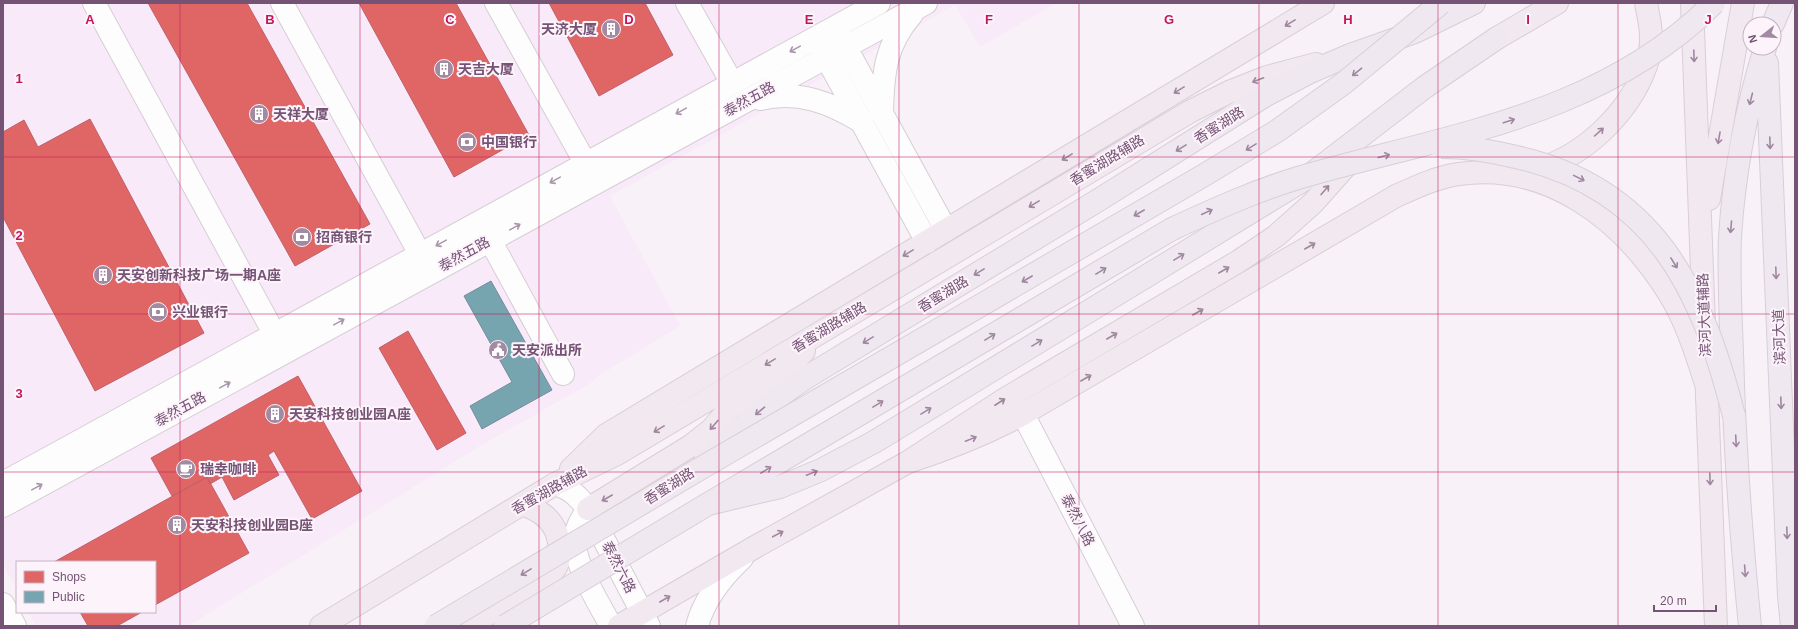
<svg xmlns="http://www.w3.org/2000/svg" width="1798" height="629" font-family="Arial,'Noto Sans SC',sans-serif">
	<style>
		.commercial { fill: #f8eaf8 }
		.shops { fill: #e06666; stroke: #c0606a }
		.public { fill: #76a5af; stroke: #758c9d }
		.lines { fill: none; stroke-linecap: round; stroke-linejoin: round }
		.minor-casing { stroke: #d6cdd5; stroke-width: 24 }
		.major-casing { stroke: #d9ced8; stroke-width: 24 }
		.highway-casing { stroke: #d9ced8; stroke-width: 24 }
		.minor { stroke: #fefdfe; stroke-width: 22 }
		.major { stroke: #f2e8ef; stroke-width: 22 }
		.highway { stroke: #f0e8f1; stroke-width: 22 }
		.highway-bridge-casing { stroke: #d9ced8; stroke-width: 24; stroke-linecap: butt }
		.highway-bridge { stroke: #f0e8f1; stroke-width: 22 }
		.oneway { stroke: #a0879f }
		.oneway2 { stroke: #ab97ab }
		.oneway3 { stroke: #9f87a0 }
		.grid { fill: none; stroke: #c2185b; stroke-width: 1; stroke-opacity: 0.55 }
		.labels { text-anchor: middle; stroke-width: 4; stroke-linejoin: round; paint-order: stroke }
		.poi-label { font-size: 14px; font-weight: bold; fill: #745374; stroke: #fdf4fb; text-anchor: start }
		.street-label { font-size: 14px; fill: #745374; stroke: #fdf4fb }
		.grid-label { font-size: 13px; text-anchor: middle; font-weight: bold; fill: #c2185b; stroke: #fdf4fb; stroke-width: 4; stroke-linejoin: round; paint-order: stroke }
	</style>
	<rect width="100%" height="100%" fill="#f8f1f7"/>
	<!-- commercial -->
	<path class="commercial" d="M3,3H1056L980,47L955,5L610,196L680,326L598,376L589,384L480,446L188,626H36L29,612H155V562H17V590L3,563Z"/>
	<!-- shops -->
	<path class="shops" d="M148,3H247L370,224L295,266Z
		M359,3H456L529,135L454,177Z
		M549,3H645L673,55L599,96Z
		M90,119L204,333L95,391L3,217V132L24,120L38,147Z
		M408,331L466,433L437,450L379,348Z
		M298,376L362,491L312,519L274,451L268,455L279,475L234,500L222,477L210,484L207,477L172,496L151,458Z
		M207,477L249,553L155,605V562H54Z
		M80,612H142L117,626H88Z"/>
	<!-- public -->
	<path class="public" d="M491,281L552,390L482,429L470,406L512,382L464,296Z"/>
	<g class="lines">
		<!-- minor casing -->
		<g class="minor-casing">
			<path id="minor" d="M94,3L281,346
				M282,3L420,254
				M496,3L586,164
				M687,3L732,83
				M839,35L946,230
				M820,46L927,242
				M760,99C798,90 829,102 862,122
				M882,112C883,73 885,45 912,14
				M490,240L563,374
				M1023,414L1133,626
				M3,483L879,3
				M555,484C572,490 577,495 588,509L649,626
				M3,506L926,3
				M588,509C583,516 578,524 576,533C569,558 599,603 611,626
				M3,604L15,626
				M697,626C704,599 722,577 742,558"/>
		</g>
		<!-- major casing -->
		<g class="major-casing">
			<path id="major" d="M1692,3L1704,324
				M1497,38L1557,3
				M1534,170C1583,158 1629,113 1646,66C1647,61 1650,56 1650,51C1653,35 1649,19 1646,3
				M1709,199L1743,3
				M1706,370L1716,626
				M908,462C948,449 986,434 1023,414L1396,196C1416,187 1437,177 1459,174C1548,161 1623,220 1668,292C1686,320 1696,353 1706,384
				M571,469L606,435L1323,3
				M588,509L692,445L711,430L730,408L778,378L804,351
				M321,626L555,484L617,454L1191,111L1229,92L1267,77L1316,64
				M467,626C485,615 547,583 556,567C561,558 560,543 557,534C551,517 538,510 522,504
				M619,626L755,547L908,462L1005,399L1239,261L1276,236L1313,203L1354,157"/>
		</g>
		<!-- highway casing -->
		<g class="highway-casing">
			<path id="highway" d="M1773,24L1782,3
				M1767,63L1789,596L1792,626
				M1145,277L1305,179L1425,87L1497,38
				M705,461C738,430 770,401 807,377L1097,201L1266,95L1308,73L1350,55L1415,32L1474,3
				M1750,626C1742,546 1736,465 1733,385C1732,336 1728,286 1730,237C1734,173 1746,110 1765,48"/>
		</g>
		<!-- minor -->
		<use href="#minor" class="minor"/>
		<!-- major -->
		<use href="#major" class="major"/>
		<!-- highway -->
		<use href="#highway" class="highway"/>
		<!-- highway-bridge casing -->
		<g class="highway-bridge-casing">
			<path id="highway-bridge" d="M1441,147C1466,147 1492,151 1516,157C1654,188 1702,289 1734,416
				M708,504L1172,229C1213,210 1255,191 1298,178C1445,135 1600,117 1714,3
				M436,626L691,474L1206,174L1277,131L1344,83L1441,3
				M505,626L708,504L780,487L821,470L874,442L1145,277"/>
		</g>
		<!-- highway-bridge -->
		<use href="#highway-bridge" class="highway-bridge"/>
	</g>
	<!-- one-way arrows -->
	<defs><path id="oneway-shaft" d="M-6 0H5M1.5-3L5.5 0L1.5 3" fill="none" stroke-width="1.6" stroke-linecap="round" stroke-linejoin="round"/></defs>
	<g class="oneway">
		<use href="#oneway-shaft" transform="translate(1290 23) rotate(149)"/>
		<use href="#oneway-shaft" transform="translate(1694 56) rotate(88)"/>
		<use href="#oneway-shaft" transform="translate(1258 80) rotate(159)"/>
		<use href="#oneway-shaft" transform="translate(1179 90) rotate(149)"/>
		<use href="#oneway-shaft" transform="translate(1599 132) rotate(-42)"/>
		<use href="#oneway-shaft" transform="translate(1719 138) rotate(100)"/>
		<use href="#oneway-shaft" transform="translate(1067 157) rotate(149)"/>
		<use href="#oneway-shaft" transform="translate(1325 190) rotate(-49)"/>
		<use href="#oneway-shaft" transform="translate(1034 204) rotate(149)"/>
		<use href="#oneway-shaft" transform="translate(1310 246) rotate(-30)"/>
		<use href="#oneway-shaft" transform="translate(908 253) rotate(149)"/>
		<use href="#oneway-shaft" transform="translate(1224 270) rotate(-30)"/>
		<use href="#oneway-shaft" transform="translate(1198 312) rotate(-30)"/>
		<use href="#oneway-shaft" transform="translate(1112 336) rotate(-30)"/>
		<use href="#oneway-shaft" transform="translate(770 362) rotate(149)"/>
		<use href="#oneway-shaft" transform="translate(1086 378) rotate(-30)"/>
		<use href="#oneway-shaft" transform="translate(1000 402) rotate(-33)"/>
		<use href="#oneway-shaft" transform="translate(714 425) rotate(131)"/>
		<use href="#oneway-shaft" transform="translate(659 429) rotate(149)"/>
		<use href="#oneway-shaft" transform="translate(971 439) rotate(-22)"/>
		<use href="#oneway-shaft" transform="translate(1710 479) rotate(88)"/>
		<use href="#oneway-shaft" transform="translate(607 498) rotate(150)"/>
		<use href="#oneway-shaft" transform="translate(778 534) rotate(-28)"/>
		<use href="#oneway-shaft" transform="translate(665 599) rotate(-30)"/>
	</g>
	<g class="oneway2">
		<use href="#oneway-shaft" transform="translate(795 49) rotate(151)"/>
		<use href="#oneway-shaft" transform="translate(681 111) rotate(151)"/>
		<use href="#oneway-shaft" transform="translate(555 180) rotate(151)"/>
		<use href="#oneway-shaft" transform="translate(515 227) rotate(-29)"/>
		<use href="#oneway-shaft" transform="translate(441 243) rotate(151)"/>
		<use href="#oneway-shaft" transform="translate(339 322) rotate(-29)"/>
		<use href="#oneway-shaft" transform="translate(225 385) rotate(-29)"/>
		<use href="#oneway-shaft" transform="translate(37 487) rotate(-29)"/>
	</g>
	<g class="oneway3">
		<use href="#oneway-shaft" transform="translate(1357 72) rotate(141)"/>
		<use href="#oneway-shaft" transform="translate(1751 99) rotate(104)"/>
		<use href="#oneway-shaft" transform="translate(1509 121) rotate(-18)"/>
		<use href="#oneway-shaft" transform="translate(1770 143) rotate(88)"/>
		<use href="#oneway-shaft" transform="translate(1251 147) rotate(148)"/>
		<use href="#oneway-shaft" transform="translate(1181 148) rotate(148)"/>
		<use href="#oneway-shaft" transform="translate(1384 156) rotate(-14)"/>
		<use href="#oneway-shaft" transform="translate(1579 178) rotate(26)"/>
		<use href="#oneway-shaft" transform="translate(1207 212) rotate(-25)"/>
		<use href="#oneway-shaft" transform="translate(1139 213) rotate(150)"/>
		<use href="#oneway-shaft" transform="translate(1731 227) rotate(95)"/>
		<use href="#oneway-shaft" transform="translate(1179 257) rotate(-31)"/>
		<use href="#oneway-shaft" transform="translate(1674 263) rotate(58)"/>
		<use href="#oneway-shaft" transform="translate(1101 271) rotate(-31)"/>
		<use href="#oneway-shaft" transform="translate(979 272) rotate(149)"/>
		<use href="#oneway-shaft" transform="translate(1776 273) rotate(88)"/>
		<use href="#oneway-shaft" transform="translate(1027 279) rotate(150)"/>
		<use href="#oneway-shaft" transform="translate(990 337) rotate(-31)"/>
		<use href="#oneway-shaft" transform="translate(868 340) rotate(149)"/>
		<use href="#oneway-shaft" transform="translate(1037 343) rotate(-31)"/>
		<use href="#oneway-shaft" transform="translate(1781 403) rotate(88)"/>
		<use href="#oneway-shaft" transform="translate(878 404) rotate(-31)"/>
		<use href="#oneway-shaft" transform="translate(760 411) rotate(140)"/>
		<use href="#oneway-shaft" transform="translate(926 411) rotate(-31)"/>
		<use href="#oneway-shaft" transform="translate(1736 441) rotate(87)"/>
		<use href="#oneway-shaft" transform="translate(766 470) rotate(-31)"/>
		<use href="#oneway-shaft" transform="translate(812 473) rotate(-22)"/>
		<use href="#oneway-shaft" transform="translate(1787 533) rotate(88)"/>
		<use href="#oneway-shaft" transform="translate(1745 571) rotate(86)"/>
		<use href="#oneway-shaft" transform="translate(526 572) rotate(149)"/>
	</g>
	<!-- grid -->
	<path class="grid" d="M180,3V626M360,3V626M539,3V626M719,3V626M899,3V626M1079,3V626M1259,3V626M1438,3V626M1618,3V626M3,157H1795M3,314H1795M3,472H1795"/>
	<!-- icons -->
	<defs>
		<g id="building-disc" transform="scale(1)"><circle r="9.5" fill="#a28aa2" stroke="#fdf4fb"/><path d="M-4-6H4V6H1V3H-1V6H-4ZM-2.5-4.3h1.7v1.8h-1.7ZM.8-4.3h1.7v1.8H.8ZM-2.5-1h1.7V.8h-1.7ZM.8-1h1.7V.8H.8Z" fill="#fff"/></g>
		<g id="bank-disc" transform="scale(1)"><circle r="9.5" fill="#a28aa2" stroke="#fdf4fb"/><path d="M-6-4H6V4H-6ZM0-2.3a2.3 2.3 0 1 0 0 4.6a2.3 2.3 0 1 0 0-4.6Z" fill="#fff"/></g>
		<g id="civic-disc" transform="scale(1)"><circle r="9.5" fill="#a28aa2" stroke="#fdf4fb"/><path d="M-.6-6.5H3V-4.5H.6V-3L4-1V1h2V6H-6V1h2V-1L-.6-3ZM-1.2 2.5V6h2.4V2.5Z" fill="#fff"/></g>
		<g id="cafe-disc" transform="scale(1)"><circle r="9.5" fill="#a28aa2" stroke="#fdf4fb"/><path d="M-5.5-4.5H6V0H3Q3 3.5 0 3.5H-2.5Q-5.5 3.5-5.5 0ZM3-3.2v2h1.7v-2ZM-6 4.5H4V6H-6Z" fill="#fff"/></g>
	</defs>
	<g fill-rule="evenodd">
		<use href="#building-disc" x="611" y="29"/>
		<use href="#building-disc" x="444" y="69"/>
		<use href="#building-disc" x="259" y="114"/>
		<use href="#bank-disc" x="467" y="142"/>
		<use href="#bank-disc" x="302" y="237"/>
		<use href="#building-disc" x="103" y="275"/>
		<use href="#bank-disc" x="158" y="312"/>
		<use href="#civic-disc" x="498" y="350"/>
		<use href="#building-disc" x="275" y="414"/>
		<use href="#cafe-disc" x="186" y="469"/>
		<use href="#building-disc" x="177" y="525"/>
	</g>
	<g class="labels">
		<!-- poi labels -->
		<g class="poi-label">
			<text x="597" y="34" text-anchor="end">天济大厦</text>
			<text x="458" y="74">天吉大厦</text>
			<text x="273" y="119">天祥大厦</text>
			<text x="481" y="147">中国银行</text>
			<text x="316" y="242">招商银行</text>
			<text x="117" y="280">天安创新科技广场一期A座</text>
			<text x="172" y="317">兴业银行</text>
			<text x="512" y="355">天安派出所</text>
			<text x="289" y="419">天安科技创业园A座</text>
			<text x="200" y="474">瑞幸咖啡</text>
			<text x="191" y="530">天安科技创业园B座</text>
		</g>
		<!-- street labels -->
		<g class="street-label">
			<text transform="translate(749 99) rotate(-29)" y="5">泰然五路</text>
			<text transform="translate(1219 125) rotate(-32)" y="5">香蜜湖路</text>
			<text transform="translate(1107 160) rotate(-31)" y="5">香蜜湖路辅路</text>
			<text transform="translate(464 254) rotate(-29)" y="5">泰然五路</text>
			<text transform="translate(943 294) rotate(-31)" y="5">香蜜湖路</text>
			<text transform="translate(1704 315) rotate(-92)" y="5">滨河大道辅路</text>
			<text transform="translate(829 327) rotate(-31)" y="5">香蜜湖路辅路</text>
			<text transform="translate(1779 337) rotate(-92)" y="5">滨河大道</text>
			<text transform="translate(180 409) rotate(-29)" y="5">泰然五路</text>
			<text transform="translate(669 486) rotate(-32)" y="5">香蜜湖路</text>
			<text transform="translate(549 490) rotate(-29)" y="5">香蜜湖路辅路</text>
			<text transform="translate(1078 520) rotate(63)" y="5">泰然八路</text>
			<text transform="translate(619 567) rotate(63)" y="5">泰然六路</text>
		</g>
	</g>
	<g class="grid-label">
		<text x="90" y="24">A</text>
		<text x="270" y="24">B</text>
		<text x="450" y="24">C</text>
		<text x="629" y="24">D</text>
		<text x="809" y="24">E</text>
		<text x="989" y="24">F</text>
		<text x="1169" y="24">G</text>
		<text x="1348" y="24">H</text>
		<text x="1528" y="24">I</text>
		<text x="1708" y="24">J</text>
		<text x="19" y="83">1</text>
		<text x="19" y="240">2</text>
		<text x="19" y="398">3</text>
	</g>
	<!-- border -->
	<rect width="1798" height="629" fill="none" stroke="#745374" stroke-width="8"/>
	<!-- legend -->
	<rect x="16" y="561" width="140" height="52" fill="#fdf4fb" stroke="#c6b4c5"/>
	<rect x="24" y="571" width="20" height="12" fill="#e06666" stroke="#c6b4c5"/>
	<text x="52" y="581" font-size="12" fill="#745374">Shops</text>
	<rect x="24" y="591" width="20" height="12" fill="#76a5af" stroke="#c6b4c5"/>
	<text x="52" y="601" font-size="12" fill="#745374">Public</text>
	<!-- north arrow -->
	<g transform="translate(1762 36) rotate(253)"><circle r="19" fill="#fdf4fb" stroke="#c6b4c5"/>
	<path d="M0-3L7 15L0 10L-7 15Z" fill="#a28aa2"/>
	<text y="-6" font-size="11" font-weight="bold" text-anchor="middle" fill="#745374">N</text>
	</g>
	<!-- scale -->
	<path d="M1654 605v6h62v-6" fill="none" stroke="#745374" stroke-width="2"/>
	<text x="1660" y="605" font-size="12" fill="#745374" stroke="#fdf4fb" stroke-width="3" paint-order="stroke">20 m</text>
</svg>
